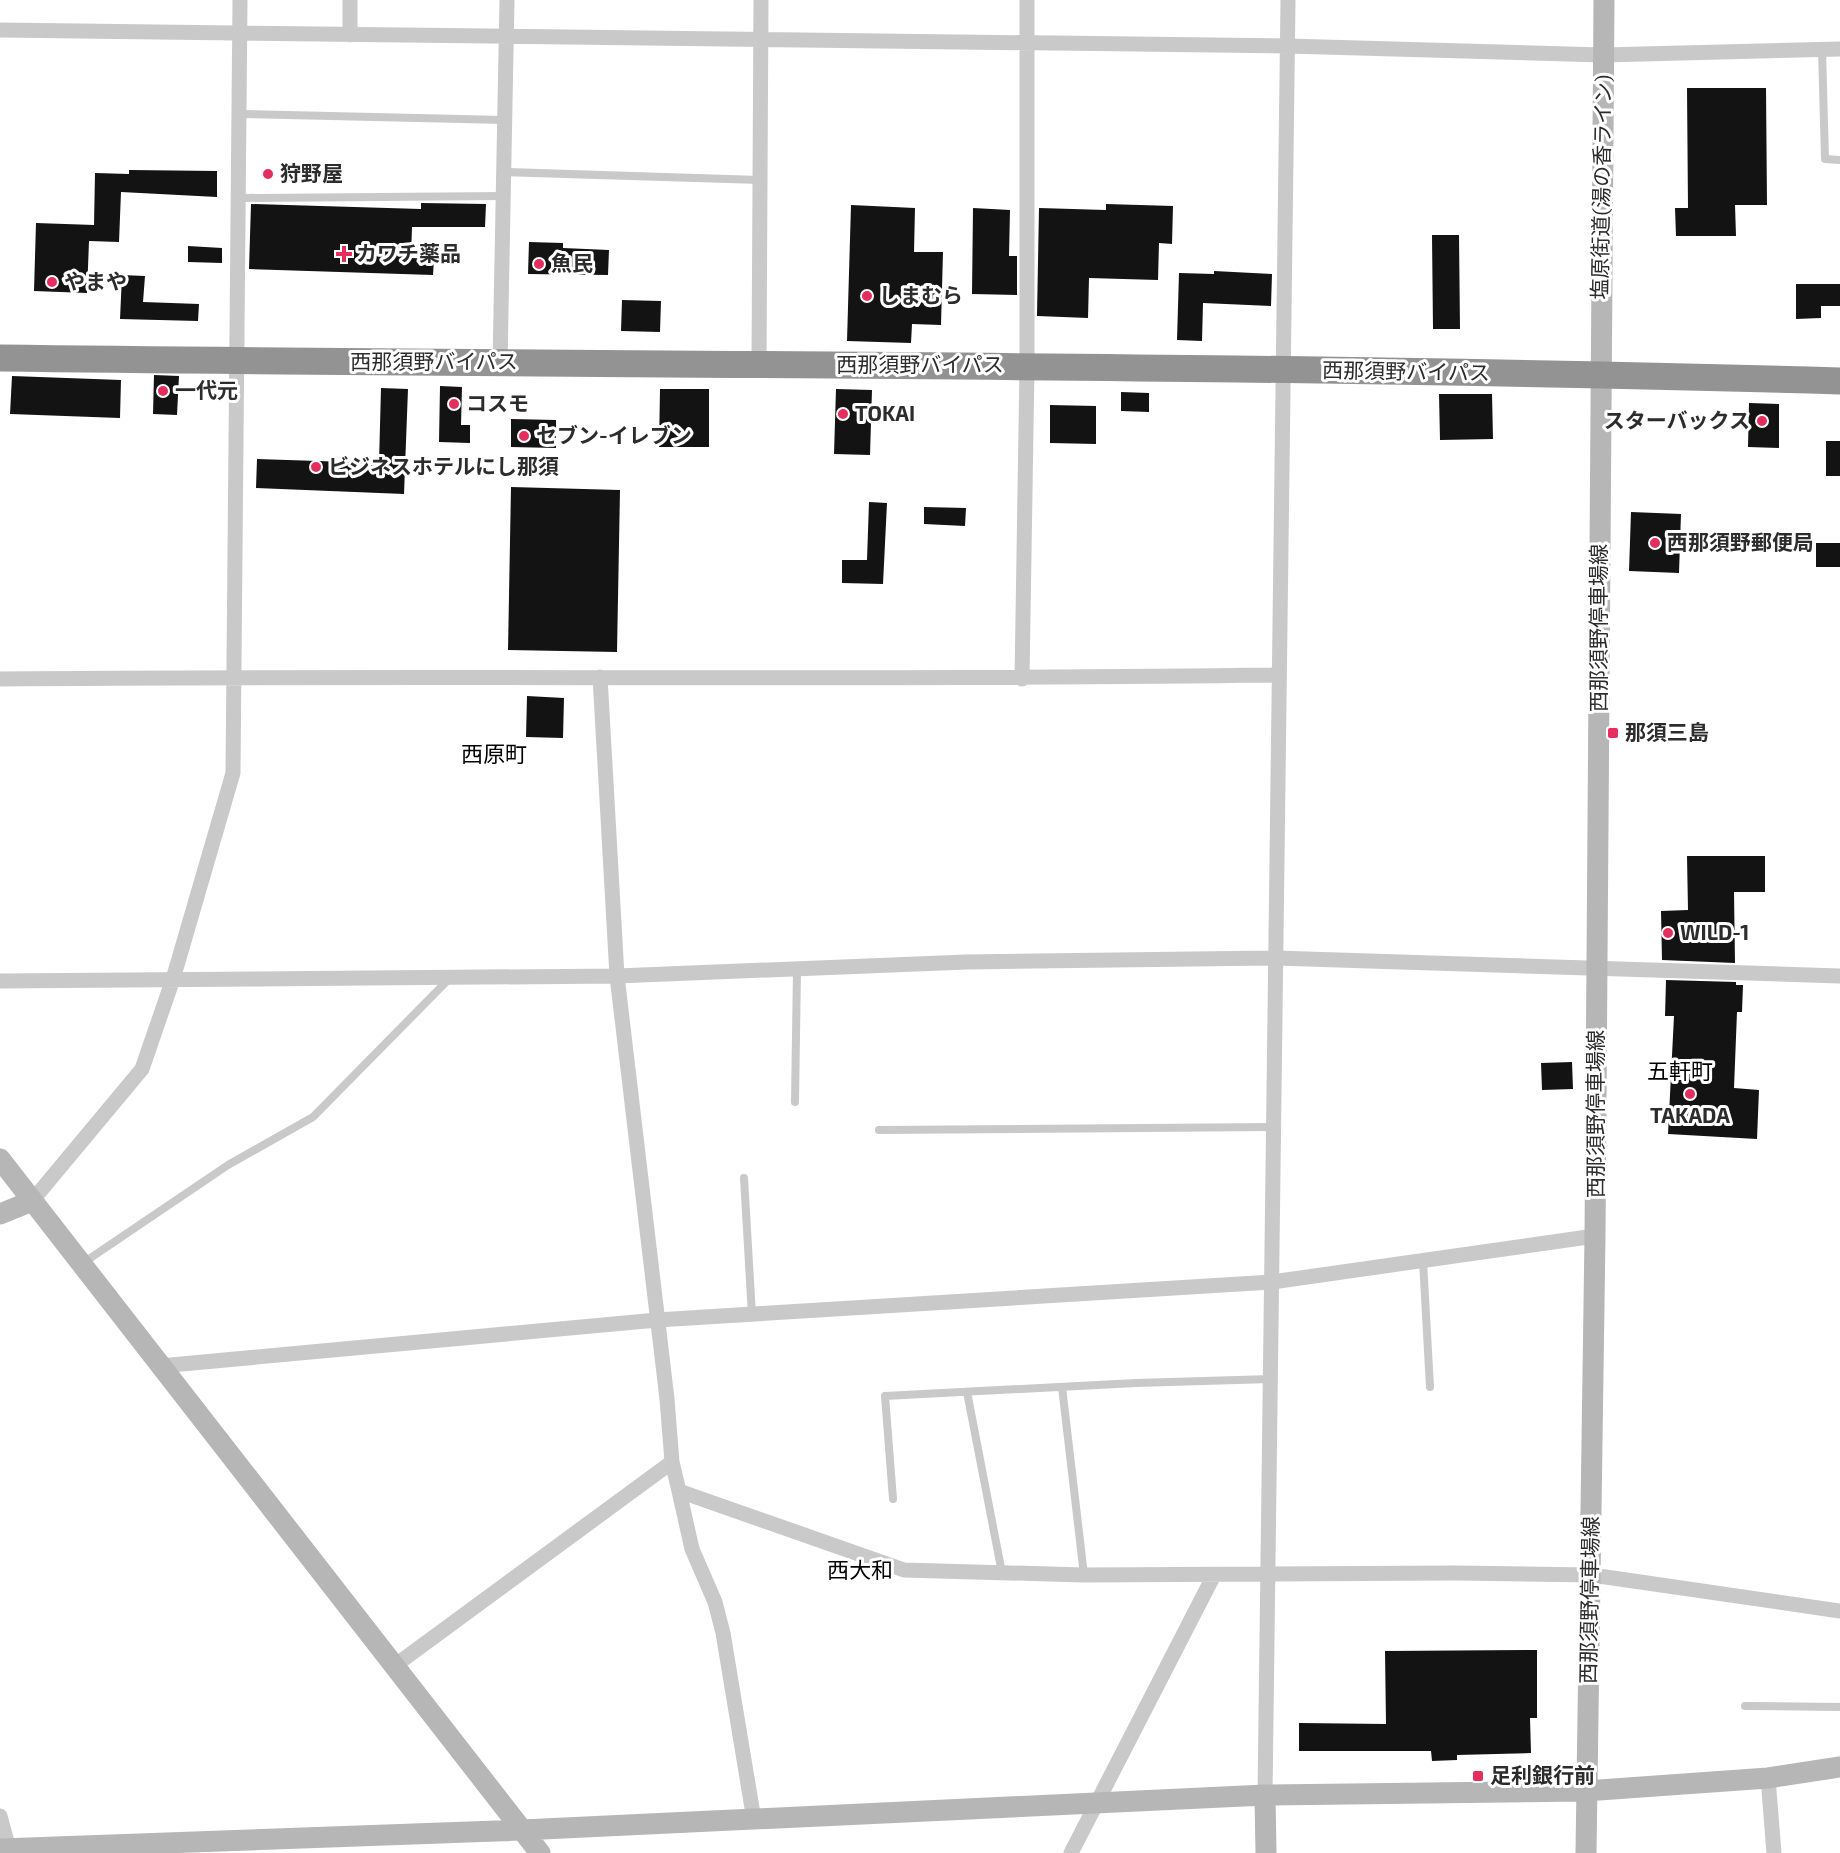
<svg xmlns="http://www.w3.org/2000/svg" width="1840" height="1853" font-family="'Exo 2','Noto Sans JP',sans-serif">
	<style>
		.building { fill: #131313 }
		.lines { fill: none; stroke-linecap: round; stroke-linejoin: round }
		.lane { stroke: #c9c9c9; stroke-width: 8 }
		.street { stroke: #c9c9c9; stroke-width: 15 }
		.secondary { stroke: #b6b6b6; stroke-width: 21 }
		.highway { stroke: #939393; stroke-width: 27 }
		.poi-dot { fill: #e42e5d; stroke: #fff; stroke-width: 2 }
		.labels { text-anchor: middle; stroke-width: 6; stroke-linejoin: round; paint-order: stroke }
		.poi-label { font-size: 21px; font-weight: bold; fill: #2c2c2c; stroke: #fff; text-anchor: start }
		.street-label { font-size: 21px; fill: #2c2c2c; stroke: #fff }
		.neighbourhood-label { font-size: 22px; fill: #000; stroke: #fff }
	</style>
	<rect width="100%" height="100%" fill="#fff"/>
	<!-- building -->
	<path class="building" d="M1687,88H1766L1767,205H1735L1736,236H1676L1675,208H1688Z
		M129,170L217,171V197L121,192L119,242L89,241L87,293L34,291L36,223L94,225L95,173L129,174Z
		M421,203L486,204L485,227H412L411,258L434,259L433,275L249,269L251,204L421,209Z
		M1106,204L1173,206L1172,244L1159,243L1158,280L1089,278L1088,318L1037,316L1039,208L1106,210Z
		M851,205L915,208L914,252H943L941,325L912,324L911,343L847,341Z
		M973,208L1010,210L1009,256H1017V295L972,294Z
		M1432,235H1459L1460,329H1433Z
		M529,242L563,243V248L609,250L608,275L528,274Z
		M188,246L222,248V263L188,262Z
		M1214,271L1272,274L1271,306L1203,303L1202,341L1177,340L1179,273L1214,274Z
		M122,275L145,276L143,302L199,304L198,321L120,319Z
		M1796,284H1840V306H1821V318L1796,319Z
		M622,300L661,301L660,332L621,331Z
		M154,375L179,376L177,415L153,414Z
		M12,376L121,380L120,418L10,414Z
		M440,386L462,387L461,425H470V443L439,442Z
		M381,388L408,389L404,494L256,488L257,459L379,463Z
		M660,389H709V447H659Z
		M836,389L872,390L870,455L834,454Z
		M1121,392L1149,393V412L1121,411Z
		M1439,394H1492L1493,439L1440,440Z
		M1749,403L1779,404V448L1748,447Z
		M1050,405L1096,406V444L1050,443Z
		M511,419L556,420V448L511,447Z
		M1826,441H1840V476H1826Z
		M511,487L620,490L617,652L508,650Z
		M869,502L887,503L883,584L842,583V560H867Z
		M924,507L966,508L965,526L924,524Z
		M1631,512L1681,514L1679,573L1629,571Z
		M1816,543H1840V567H1816Z
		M527,696L564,698L563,738L526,737Z
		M1687,856H1765V892H1734L1735,963L1662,960L1661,911L1688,910Z
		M1666,980L1736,982V985H1743L1742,1012H1737L1734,1088L1759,1090L1757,1139L1668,1134L1674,1016H1665Z
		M1572,1062L1573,1089L1542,1090L1541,1063Z
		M1537,1650V1718H1530L1531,1753L1457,1755V1760L1432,1761L1431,1751H1299V1723L1386,1724L1385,1651Z"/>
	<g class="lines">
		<!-- lane -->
		<path class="lane" d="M1822,49L1825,159L1840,160
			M240,114L505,120
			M504,172L760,180
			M239,198L503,196
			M795,1102L797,969
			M879,1130L1272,1127
			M744,1178L752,1315
			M1423,1261L1430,1387
			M83,1263L228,1165L313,1117L450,978
			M1062,1387L1084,1575
			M967,1392L1002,1573
			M893,1499L885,1396L1136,1383L1271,1379
			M1745,1706L1840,1707"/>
		<!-- street -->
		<path class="street" d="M350,0V35
			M0,30L1288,46L1603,55L1840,49
			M500,363L507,0
			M759,365L761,0
			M600,677L617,976L667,1399L672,1462L679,1491L904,1570L1084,1575L1456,1573L1592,1575L1840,1611
			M0,679C426,675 853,681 1279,675
			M1022,679L1027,366V0
			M0,981L617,976L966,962L1276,958L1840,976
			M32,1201L142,1069L173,979L233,773L240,0
			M160,1366L657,1320L1272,1282L1595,1236
			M679,1491L692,1549L715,1602L723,1633L754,1820
			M393,1667L672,1462
			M1768,1778L1774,1853
			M1265,1795L1288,0
			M0,1816L10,1853
			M1071,1853L1214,1575"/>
		<!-- secondary -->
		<path class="secondary" d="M0,1159L540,1853
			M0,1214L32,1201
			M1265,1795L1266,1853
			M0,1849L522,1830L1265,1795L1585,1791L1768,1778L1840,1767
			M1586,1853L1595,1236L1604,0"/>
		<!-- highway -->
		<path class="highway" d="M0,358C613,366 1227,363 1840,381"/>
	</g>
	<!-- markers -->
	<g class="poi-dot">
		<circle cx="268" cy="174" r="6"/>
		<path d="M341 245h6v6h6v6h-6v6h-6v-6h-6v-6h6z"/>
		<circle cx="539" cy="264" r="6"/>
		<circle cx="52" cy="282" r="6"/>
		<circle cx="867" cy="296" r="6"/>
		<circle cx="163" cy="391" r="6"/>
		<circle cx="454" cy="404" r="6"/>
		<circle cx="843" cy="414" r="6"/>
		<circle cx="1762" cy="421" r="6"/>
		<circle cx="524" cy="436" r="6"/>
		<circle cx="316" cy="467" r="6"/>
		<circle cx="1655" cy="543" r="6"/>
		<rect x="1607" y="727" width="12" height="12" rx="3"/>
		<circle cx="1668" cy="933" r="6"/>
		<circle cx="1690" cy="1094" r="6"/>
		<rect x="1472" y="1770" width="12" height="12" rx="3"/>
	</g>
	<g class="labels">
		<!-- poi labels -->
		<g class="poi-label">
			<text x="280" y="181">狩野屋</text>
			<text x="356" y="261">カワチ薬品</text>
			<text x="551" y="271">魚民</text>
			<text x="64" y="289">やまや</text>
			<text x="879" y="303">しまむら</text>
			<text x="175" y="398">一代元</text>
			<text x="466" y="411">コスモ</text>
			<text x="855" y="421">TOKAI</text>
			<text x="1750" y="428" text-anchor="end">スターバックス</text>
			<text x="536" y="443">セブン-イレブン</text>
			<text x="328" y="474">ビジネスホテルにし那須</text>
			<text x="1667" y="550">西那須野郵便局</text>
			<text x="1625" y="740">那須三島</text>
			<text x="1680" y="940">WILD-1</text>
			<text x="1690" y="1123" text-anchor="middle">TAKADA</text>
			<text x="1490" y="1783">足利銀行前</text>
		</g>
		<!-- street labels -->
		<g class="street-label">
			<text transform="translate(1602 187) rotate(-89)" y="7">塩原街道(湯の香ライン)</text>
			<text x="434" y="369">西那須野バイパス</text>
			<text x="920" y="372">西那須野バイパス</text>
			<text transform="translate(1406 372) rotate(1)" y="7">西那須野バイパス</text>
			<text transform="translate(1599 628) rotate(-90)" y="7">西那須野停車場線</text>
			<text transform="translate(1596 1114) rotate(-90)" y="7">西那須野停車場線</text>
			<text transform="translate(1590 1600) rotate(-89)" y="7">西那須野停車場線</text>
		</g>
		<!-- neighbourhood labels -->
		<g class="neighbourhood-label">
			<text x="494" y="762">西原町</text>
			<text x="1680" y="1079">五軒町</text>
			<text x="860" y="1578">西大和</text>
		</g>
	</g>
</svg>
